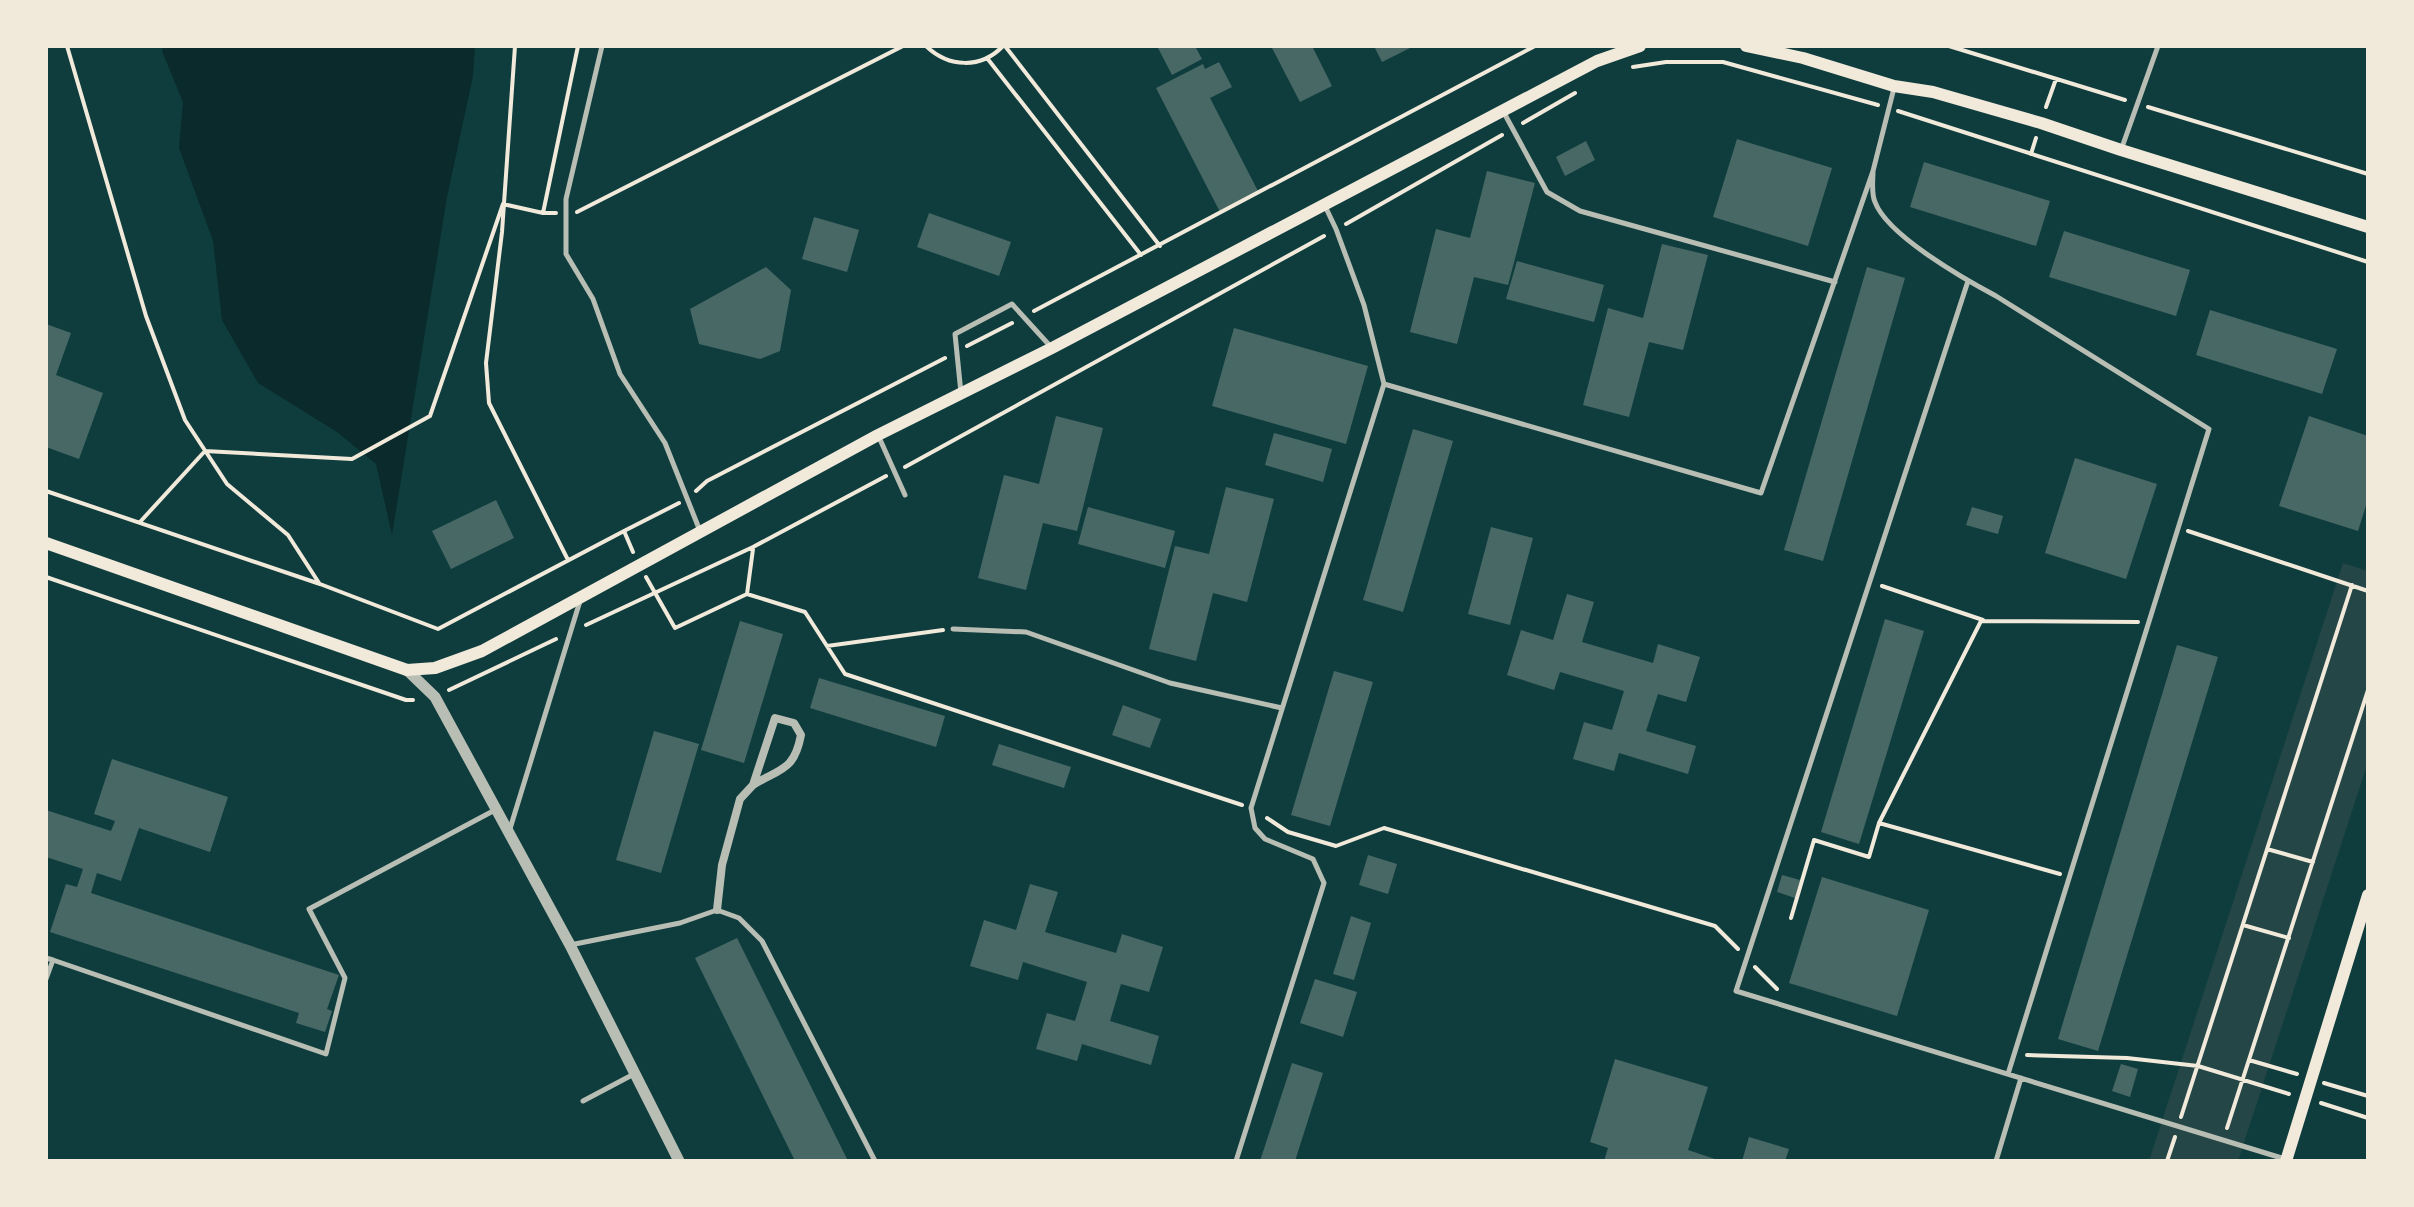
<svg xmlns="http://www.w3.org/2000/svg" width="2414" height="1207" font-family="Mulish,sans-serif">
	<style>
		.green { fill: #244646 }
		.water { fill: #0a2a2b }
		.building { fill: #486865 }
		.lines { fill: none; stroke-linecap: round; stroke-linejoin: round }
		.path { stroke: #f1e9da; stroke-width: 4 }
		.service { stroke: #b8beb3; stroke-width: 5 }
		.minor { stroke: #b8beb3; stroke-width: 8 }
		.tertiary { stroke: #b8beb3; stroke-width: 11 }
		.secondary { stroke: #f1e9da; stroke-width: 12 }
	</style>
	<rect width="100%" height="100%" fill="#0f3d3e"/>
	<!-- green -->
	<path class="green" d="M2343,563L2368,571V762L2238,1161H2149Z"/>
	<!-- water -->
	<path class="water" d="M163,46H475L473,76L447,197L392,535L376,464L337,432L258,383L222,320L213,241L179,148L183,102L162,51Z"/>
	<!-- building -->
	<path class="building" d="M1157,46H1195L1202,59L1172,75Z
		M1271,46H1312L1332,86L1300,102Z
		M1374,46H1414L1382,62Z
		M1219,62L1232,87L1210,98L1259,193L1220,212L1156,88L1203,64L1205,69Z
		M1737,139L1832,168L1808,246L1713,217Z
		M1586,141L1595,160L1565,176L1556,157Z
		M1924,162L2050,201L2036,246L1910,207Z
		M1487,171L1535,183L1508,285L1474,277L1457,344L1410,332L1436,229L1470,238Z
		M929,213L1011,242L999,276L917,247Z
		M814,217L859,230L847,272L802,259Z
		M2064,231L2190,270L2176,316L2049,277Z
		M1662,244L1708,255L1683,350L1649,342L1629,417L1583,405L1608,308L1643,318Z
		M1517,261L1604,285L1594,322L1506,299Z
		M766,267L791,290L780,351L760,359L699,344L690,309Z
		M1867,267L1905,278L1823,561L1784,550Z
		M2210,310L2337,349L2322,394L2196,355Z
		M46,324L71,333L56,375L103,393L79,459L46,447Z
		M1234,328L1368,366L1346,444L1212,406Z
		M1056,416L1103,428L1077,531L1043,523L1026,590L978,578L1004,475L1039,484Z
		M2309,416L2368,436V499L2358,531L2279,506Z
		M1413,429L1453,441L1403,612L1363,600Z
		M1274,433L1332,449L1323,482L1265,465Z
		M2075,458L2157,484L2126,579L2045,553Z
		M1226,487L1274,499L1247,602L1213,593L1196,661L1149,649L1175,546L1209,554Z
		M496,500L514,538L451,569L432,531Z
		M1088,507L1175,531L1165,568L1078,544Z
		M1972,507L2003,516L1998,534L1966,525Z
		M1491,527L1533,538L1510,625L1468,614Z
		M1567,594L1594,602L1582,642L1653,663L1658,644L1700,657L1686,702L1658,694L1646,731L1696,746L1688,774L1619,753L1614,771L1573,759L1584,722L1612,730L1624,691L1560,672L1554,690L1507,675L1521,630L1553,640Z
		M1885,619L1924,631L1859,844L1821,832Z
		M740,621L783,634L744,763L701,750Z
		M2177,645L2218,657L2098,1051L2058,1039Z
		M1334,671L1373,682L1330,826L1291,815Z
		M819,678L945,716L936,747L810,708Z
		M1123,705L1161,719L1150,748L1112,735Z
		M654,731L699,744L661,873L616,860Z
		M999,744L1071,767L1064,788L992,765Z
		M112,759L228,797L210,852L139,828L121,881L97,873L91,893L339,975L327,1009L332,1011L325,1032L296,1023L299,1013L50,932L66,884L77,887L83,869L46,857V810L111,831L115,821L94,814Z
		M1368,855L1397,864L1388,894L1359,885Z
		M1782,875L1800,880L1795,898L1777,892Z
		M1822,877L1929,910L1897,1016L1789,983Z
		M1030,884L1058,892L1045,932L1116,953L1122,934L1163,947L1149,992L1121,984L1110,1021L1159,1036L1151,1065L1082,1044L1077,1061L1036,1049L1047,1013L1075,1021L1087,982L1023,962L1018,980L970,966L984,920L1016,930Z
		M1351,916L1371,923L1354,980L1333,974Z
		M737,938L848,1161H795L695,958Z
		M1315,979L1357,992L1343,1037L1300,1023Z
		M1615,1059L1708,1087L1688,1150L1721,1161H1604L1608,1148L1590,1142Z
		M1292,1063L1323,1073L1295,1161H1260Z
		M2121,1064L2138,1069L2130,1097L2112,1091Z
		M1749,1137L1789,1149L1785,1161H1742Z"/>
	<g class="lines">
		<!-- path -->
		<path class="path" d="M67,46L146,316L185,420L227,484L288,535L319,583
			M515,46L502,232L486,363L489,403L568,560
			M926,46C949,68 981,69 1003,46
			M1005,46L1160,246
			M1949,46L2125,100
			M987,58L1141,255
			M1633,67L1666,62H1723L1878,105
			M2046,107L2056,79
			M2148,107L2368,174
			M1898,111L2368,262
			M1523,123L1575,93
			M2031,154L2036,138
			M577,212L903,46
			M543,213L578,46
			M1346,224L1502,135
			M1034,311L1535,46
			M967,346L1012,323
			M905,467L1324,236
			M46,491L320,584L438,629L624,531L633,552
			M696,491L707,481L945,358
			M140,522L205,451L352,459L430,416L503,204L543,213H556
			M624,531L679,503
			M2188,531L2368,591
			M46,577L406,700H413
			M646,577L675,628L747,594L805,612L845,674L1242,805
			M1882,586L1983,620
			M747,594L753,549
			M586,625L753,547L886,476
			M827,646L943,630
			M449,690L556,639
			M1267,818L1288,832L1336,846L1384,828L1715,926L1738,949
			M1879,823L1981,621L2138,622
			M2267,849L2313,862
			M1791,918L1814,840L1869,857L1879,823L2060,874
			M2243,925L2289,938
			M1755,967L1777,989
			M2027,1055L2127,1058L2198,1066L2289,1094
			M2249,1060L2297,1074
			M2324,1083L2368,1096
			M2321,1103L2368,1118
			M2181,1117L2352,585
			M2227,1128L2368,690
			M2167,1161L2175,1137"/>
		<!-- service -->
		<path class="service" d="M602,46L566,199V254L593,299L620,374L665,443L700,531
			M1503,111L1547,192L1580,211L1835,282
			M2121,150L2158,46
			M1873,171C1873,180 1871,193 1875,202C1887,235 1964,279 1996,296L2209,429L2008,1074
			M1968,281L1736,991L2285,1159
			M1384,384L1761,493L1873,171L1894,88
			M961,393L955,334L1012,304L1051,347
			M878,435L905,495
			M953,629L1026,632L1170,683L1282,708
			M509,832L580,601
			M570,945L680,923L717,910L739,918L762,941L875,1161
			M46,958L53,960L46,979
			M53,960L326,1054L345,978L309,909L495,810
			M583,1101L634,1074
			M1236,1161L1324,883L1313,859L1265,839L1255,828L1251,808L1384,384L1364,305L1336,229L1324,204
			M1996,1161L2021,1078"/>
		<!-- minor -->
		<path class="minor" d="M717,910L722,865L740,799L753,785L775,718L794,723L801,735C794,771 781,768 753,785"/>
		<!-- tertiary -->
		<path class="tertiary" d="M407,670L435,697L570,945L679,1161"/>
		<!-- secondary -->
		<path class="secondary" d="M1746,46L1803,58L1894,86L1933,92L2041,123L2121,150L2368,227
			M46,543L407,670L435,668L482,651L878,435L1052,348L1597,61L1640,46
			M2286,1161L2368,895"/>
	</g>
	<!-- border -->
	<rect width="2414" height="1207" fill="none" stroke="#f1e9da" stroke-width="96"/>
</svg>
